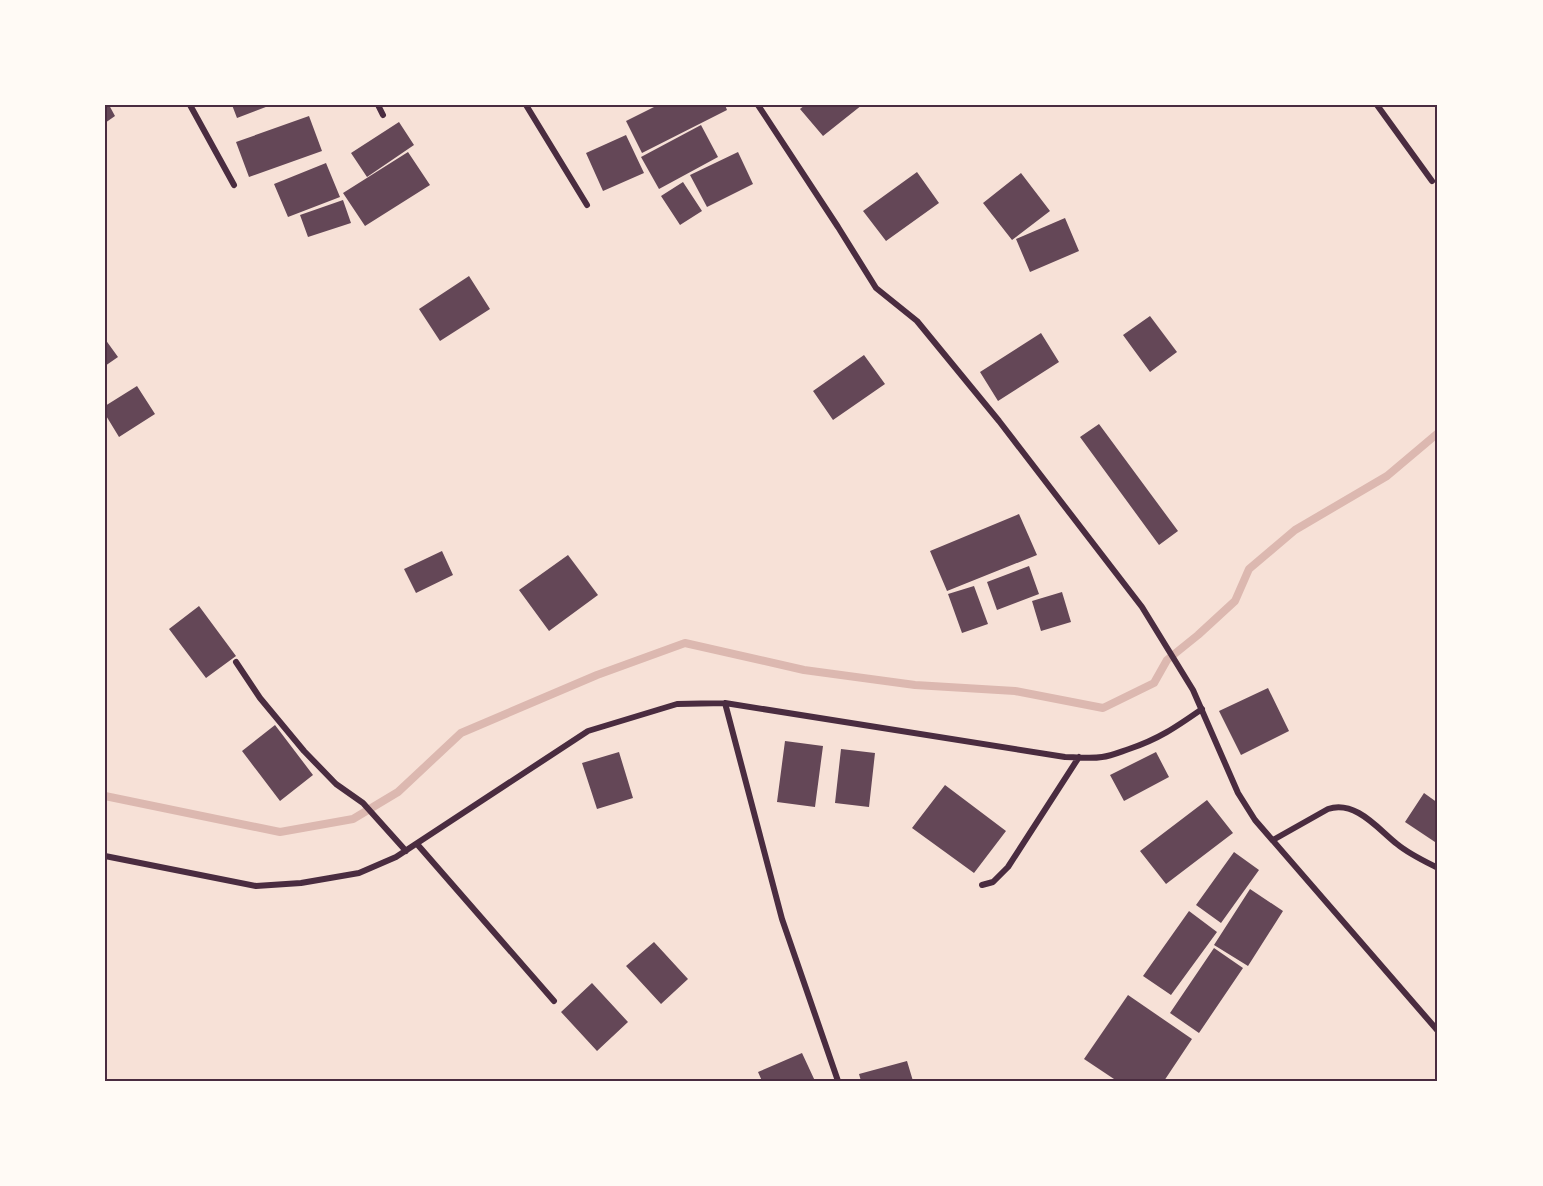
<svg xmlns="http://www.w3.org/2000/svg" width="1543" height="1186" font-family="Raleway,sans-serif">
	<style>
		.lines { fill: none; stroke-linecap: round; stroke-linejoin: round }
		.stream { stroke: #dcb8b0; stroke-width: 8 }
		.building { fill: #644757 }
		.minor { stroke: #4a2c40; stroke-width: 6 }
		.neatline { fill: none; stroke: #4a2c40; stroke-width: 2 }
	</style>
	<rect width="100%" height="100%" fill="#f7e1d7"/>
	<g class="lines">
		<!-- stream -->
		<path class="stream" d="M105,796L280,832L353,819L398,792L461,733L597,675L685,643L804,670L915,685L1015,691L1103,708L1154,683L1167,660L1198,635L1235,601L1249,569L1295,530L1387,476L1438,433"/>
	</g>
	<!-- building -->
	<path class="building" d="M105,105H109L115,116L105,123Z
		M232,105H271L237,118Z
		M658,105H725L727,110L642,153L626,121Z
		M805,105H862L823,136L800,109Z
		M309,116L322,151L249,177L236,142Z
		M399,122L414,145L367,177L351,153Z
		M701,125L718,157L659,189L641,157Z
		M626,135L644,173L603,191L586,153Z
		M408,152L430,185L365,226L343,193Z
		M738,152L753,184L707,207L690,175Z
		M326,163L340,197L288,217L274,184Z
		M917,172L939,203L886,241L863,211Z
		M1021,173L1050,211L1012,240L983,203Z
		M683,182L702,211L680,225L661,196Z
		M343,200L351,223L308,237L300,215Z
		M1065,218L1079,251L1030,272L1016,239Z
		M469,276L490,309L440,341L419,309Z
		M1150,316L1177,352L1150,372L1123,335Z
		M1041,333L1059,362L998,401L980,372Z
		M105,339L118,357L105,366Z
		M864,355L885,384L833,420L813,391Z
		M137,386L155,414L119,437L105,414V406Z
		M1099,424L1178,531L1159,545L1080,437Z
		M1019,514L1037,555L947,591L930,551Z
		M442,551L453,575L416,593L404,569Z
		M568,555L598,595L549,631L519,590Z
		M1029,566L1039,594L997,610L987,582Z
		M974,586L988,624L962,633L948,594Z
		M1062,592L1071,622L1041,631L1032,601Z
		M199,606L236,656L206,678L169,629Z
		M1268,688L1289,731L1241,755L1219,711Z
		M275,725L313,775L280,801L242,751Z
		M785,741L823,746L815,807L777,802Z
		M841,749L875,753L869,807L835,803Z
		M619,752L633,798L597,809L582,763Z
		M1156,752L1169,777L1124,801L1110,775Z
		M945,785L1006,831L974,873L912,828Z
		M1424,793L1438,803V844L1405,822Z
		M1207,800L1233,833L1166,884L1140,851Z
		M1234,852L1259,870L1221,923L1196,905Z
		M1250,889L1283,911L1248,966L1214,945Z
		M1189,911L1217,932L1171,995L1143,976Z
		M654,942L688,979L661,1004L626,966Z
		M1214,948L1243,968L1199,1033L1170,1013Z
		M592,983L628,1022L597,1051L561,1012Z
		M1128,995L1192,1039L1164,1081H1117L1084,1059Z
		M802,1053L815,1081H762L758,1072Z
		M907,1061L913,1081H861L859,1074Z"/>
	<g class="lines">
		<!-- minor -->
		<path class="minor" d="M190,105L234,185
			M378,105L383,115
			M526,105L587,205
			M758,105L838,227L876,288L917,321L999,421L1142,607L1193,690L1238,793L1255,820L1438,1031
			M1377,105L1432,181
			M236,662L260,698L304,751L336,784L363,803L406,851
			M725,703L782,919L838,1081
			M1273,840L1328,809C1356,800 1378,829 1397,844C1409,854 1424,861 1438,868
			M417,844L554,1001
			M105,856L256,886L301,883L359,873L396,857L588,731L677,704L725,703L1065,757C1077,757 1090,759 1102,757C1111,756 1120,752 1129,749C1159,739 1176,727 1202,709
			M982,885L993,882L1008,867L1079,757"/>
	</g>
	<!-- border -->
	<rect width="1543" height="1186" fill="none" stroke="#fffaf5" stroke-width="213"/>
	<rect x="106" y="106" width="1330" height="974" class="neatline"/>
</svg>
